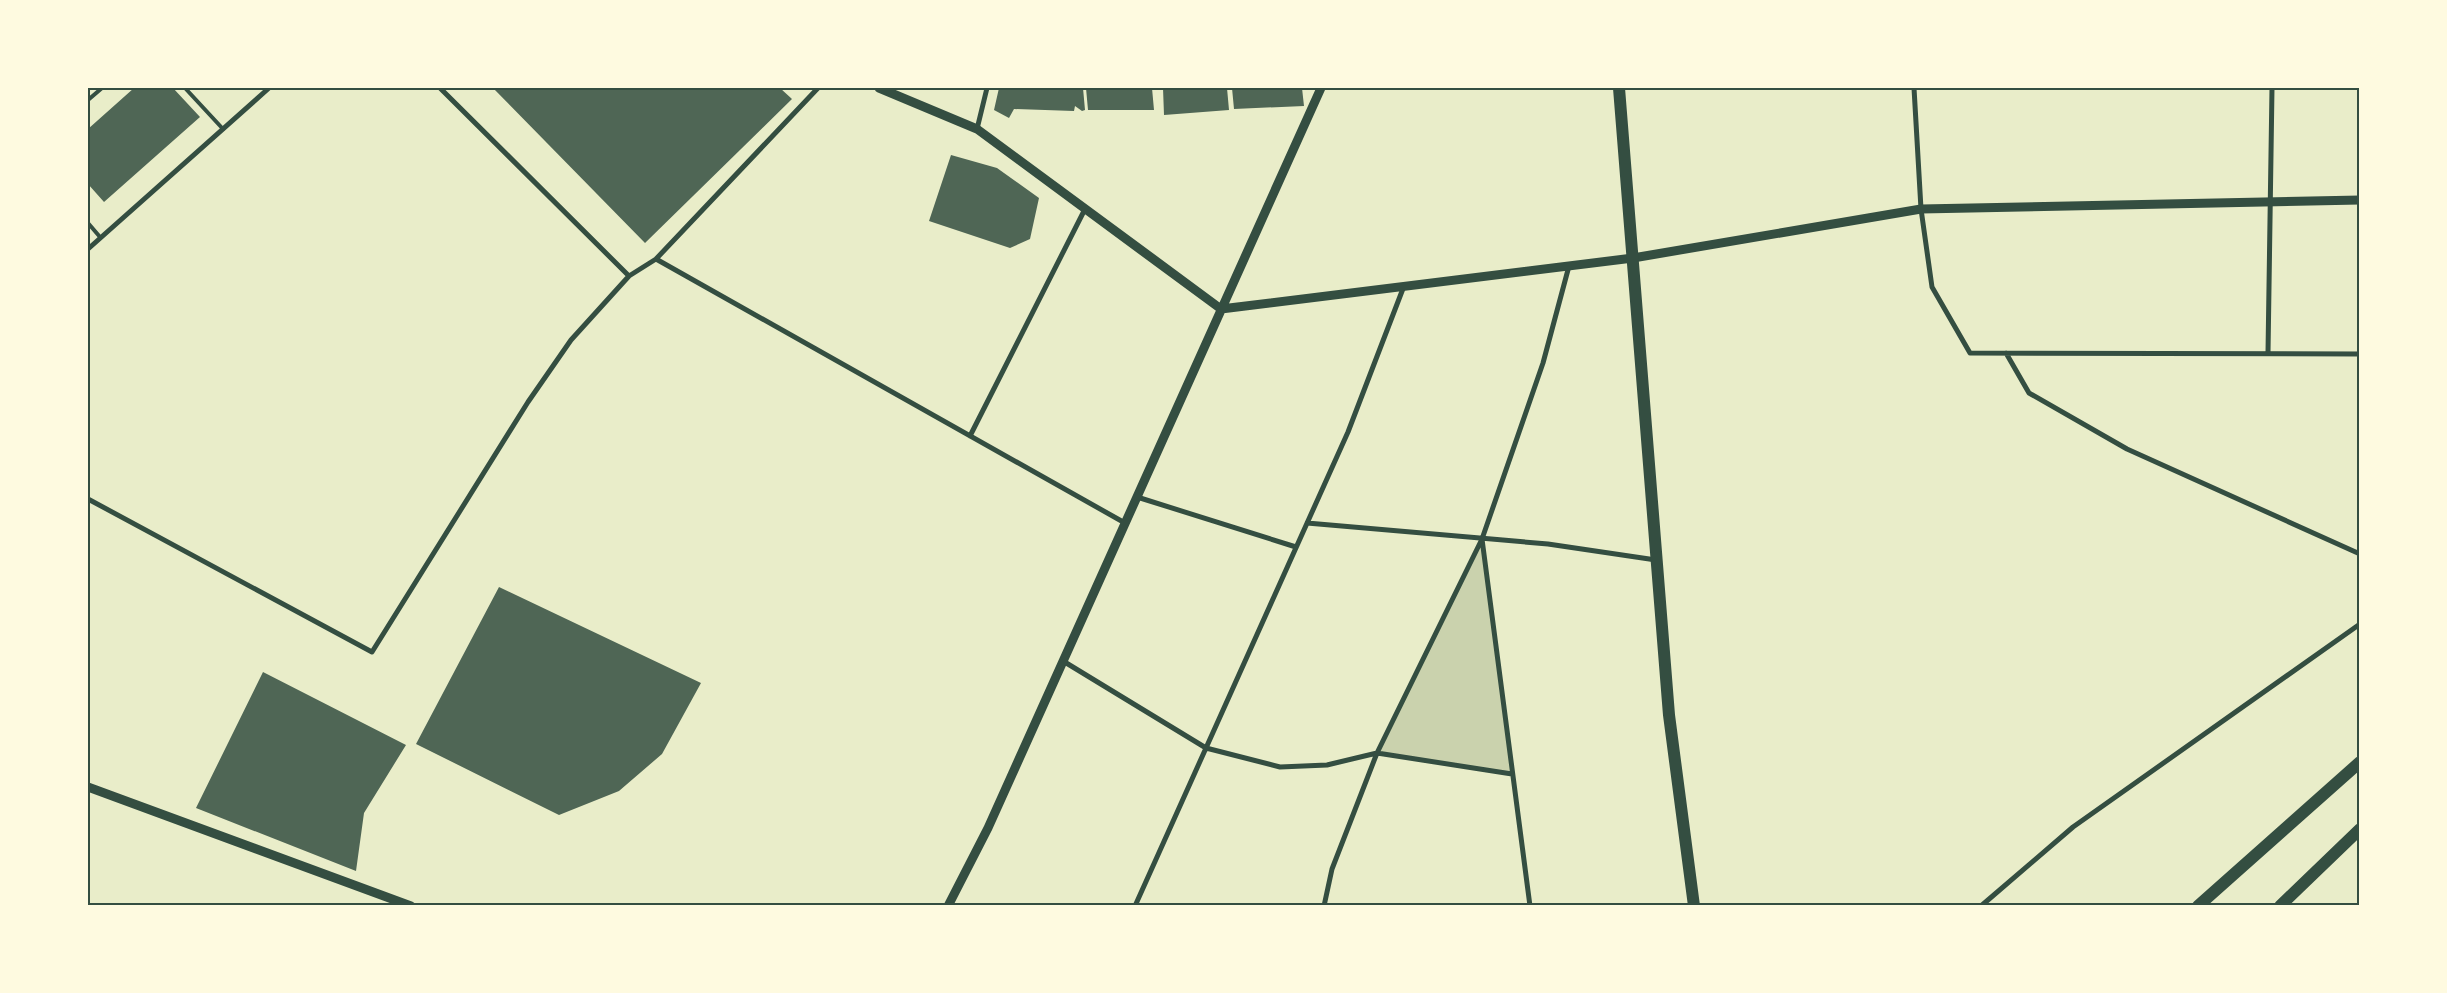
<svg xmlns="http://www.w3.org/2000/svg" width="2447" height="993" font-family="Helvetica,sans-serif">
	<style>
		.green { fill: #cad2ad }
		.building { fill: #4f6655 }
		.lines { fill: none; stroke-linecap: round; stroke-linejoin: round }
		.service { stroke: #344e41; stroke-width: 4 }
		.minor { stroke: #344e41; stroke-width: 5 }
		.tertiary { stroke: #344e41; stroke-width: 9 }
		.primary { stroke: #344e41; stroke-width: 12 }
		.neatline { fill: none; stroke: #344e41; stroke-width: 2 }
	</style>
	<rect width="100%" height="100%" fill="#e9edc9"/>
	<!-- green -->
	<path class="green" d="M1482,539L1512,774L1377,753Z"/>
	<!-- building -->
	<path class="building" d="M134,88H173L200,117L104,202L88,184V129Z
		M493,88H780L792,99L645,243Z
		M999,88H1083L1085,110L1082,111L1075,106L1074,111L1014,109L1009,118L994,110Z
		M1086,88H1152L1154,110H1088Z
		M1163,88H1227L1229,110L1164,115Z
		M1232,88H1302L1304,106L1234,109Z
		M951,155L997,168L1039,198L1030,239L1010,248L929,221Z
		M499,587L701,683L662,754L619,791L559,815L416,744Z
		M263,672L406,745L364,813L356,871L196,808Z"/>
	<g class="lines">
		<!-- service -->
		<path class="service" d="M185,88L223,129
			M88,100L102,88
			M88,223L100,237"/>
		<!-- minor -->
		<path class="minor" d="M440,88L629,276
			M1914,88L1921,209L1932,287L1970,353L2360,354
			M977,129L987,88
			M88,249L269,88
			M656,259L818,88
			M2006,353L2029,393L2127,449L2360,554
			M2268,353L2272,88
			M970,436L1085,209
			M1137,497L1296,547
			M88,499L372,652L528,402L571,340L629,276L656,259L1125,523
			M1307,523L1548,544L1656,560
			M1482,539L1530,906
			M1063,661L1206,748L1280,767L1327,765L1377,753L1512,774
			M1135,906L1348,432L1404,286
			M1324,906L1332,869L1377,753L1482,539L1543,363L1569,266
			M1981,906L2073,827L2360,624"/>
		<!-- tertiary -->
		<path class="tertiary" d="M879,88L977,129L1221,309L1633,258L1921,209L2360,200
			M88,787L411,906
			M948,906L988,828L1321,88"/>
		<!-- primary -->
		<path class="primary" d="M1619,88L1669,715L1694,906
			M2198,906L2360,762
			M2280,906L2360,829"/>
	</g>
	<!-- border -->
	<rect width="2447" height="993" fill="none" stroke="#fefae0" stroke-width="178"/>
	<rect x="89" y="89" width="2269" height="815" class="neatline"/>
</svg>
